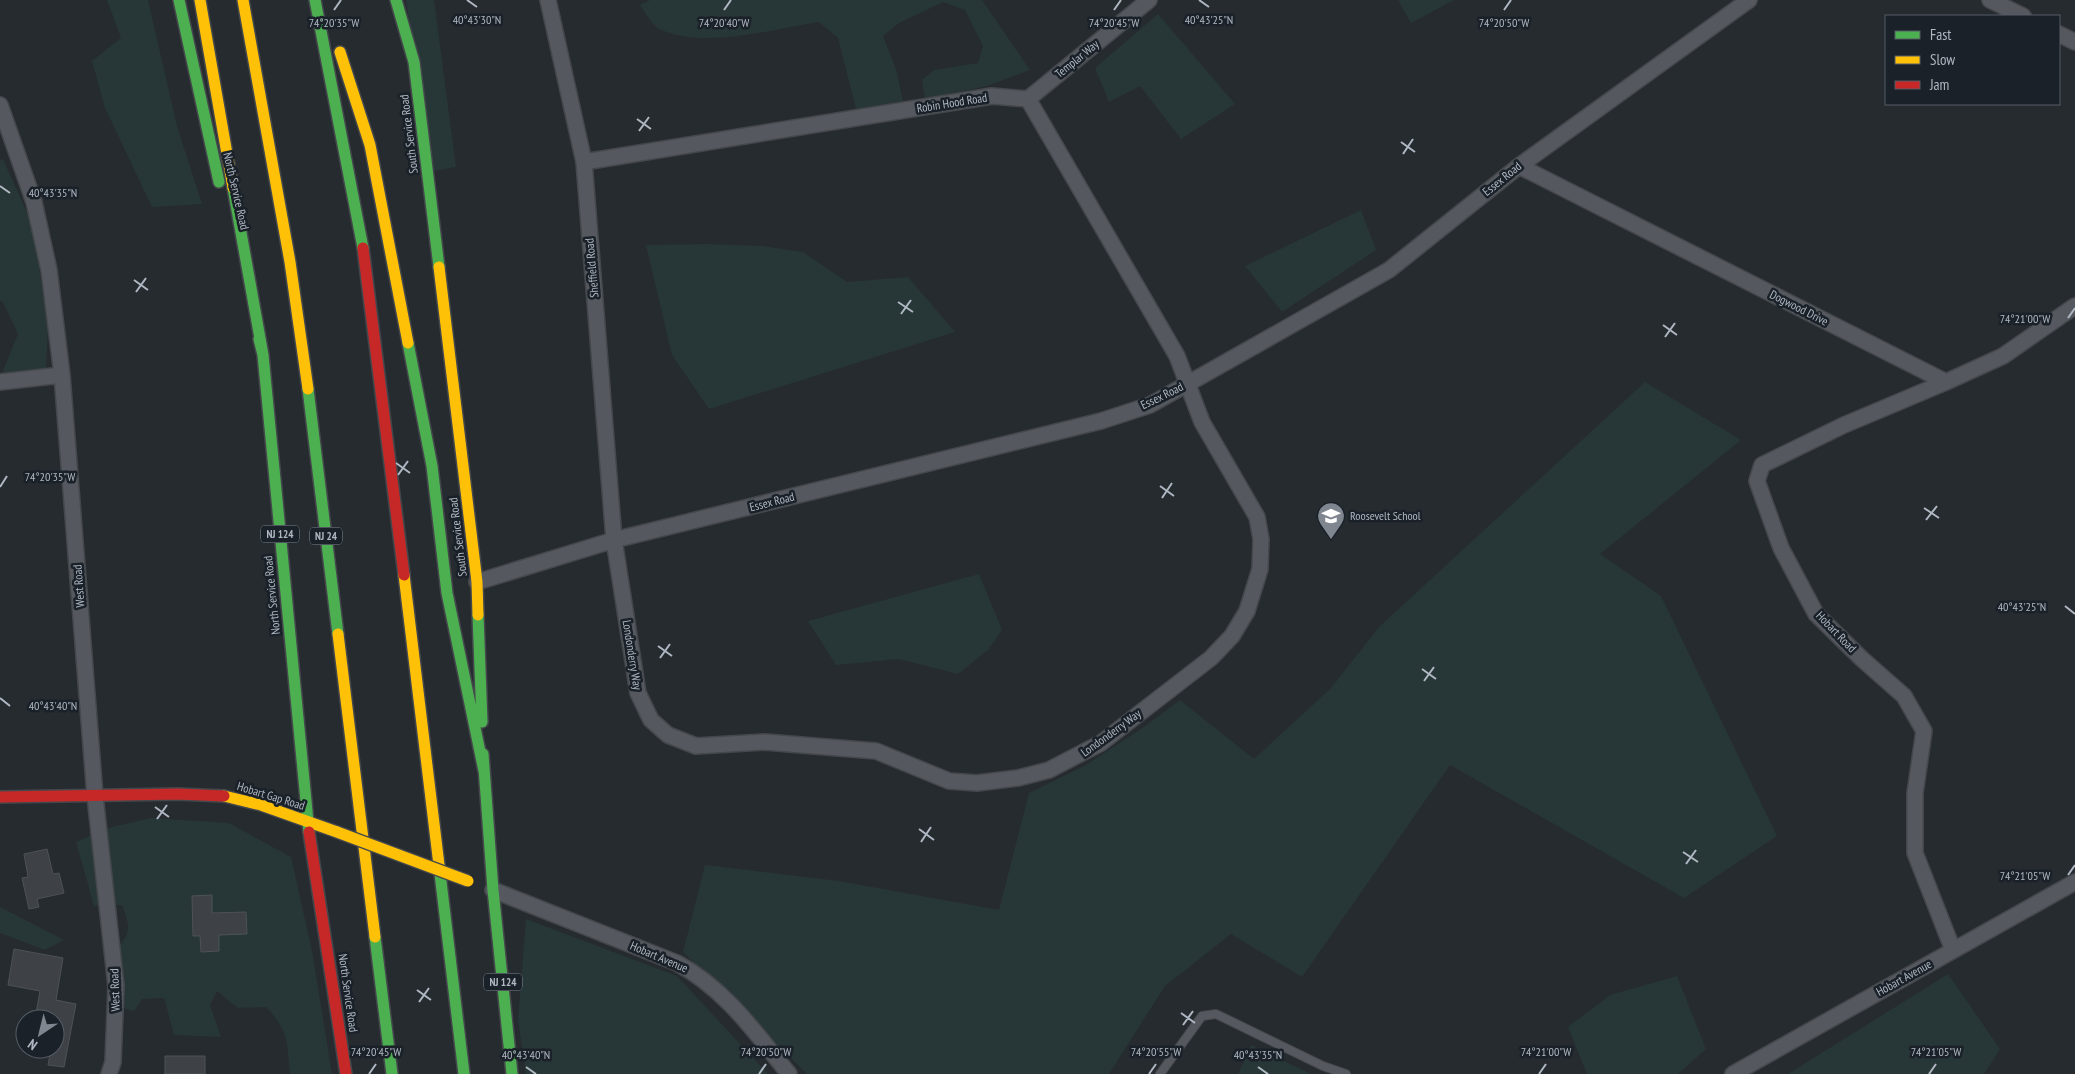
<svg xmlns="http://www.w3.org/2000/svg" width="2075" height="1074" font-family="'PT Sans Narrow',sans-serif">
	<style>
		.green { fill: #273636 }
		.building { fill: #3e4247; stroke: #4d5258 }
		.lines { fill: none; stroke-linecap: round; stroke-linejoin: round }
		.lane-casing { stroke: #44474b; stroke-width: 10 }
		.street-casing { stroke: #44474b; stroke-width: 18 }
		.fast-casing { stroke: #44474b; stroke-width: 14 }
		.slow-casing { stroke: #44474b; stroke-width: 14 }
		.jam-casing { stroke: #44474b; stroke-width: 14 }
		.lane { stroke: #55595f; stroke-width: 8 }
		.street { stroke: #55595f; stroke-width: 15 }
		.fast { stroke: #4caf50; stroke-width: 11 }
		.slow { stroke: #ffc107; stroke-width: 11 }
		.jam { stroke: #c62828; stroke-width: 11 }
		.slow-bridge-casing { stroke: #44474b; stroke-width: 14; stroke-linecap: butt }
		.slow-bridge { stroke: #ffc107; stroke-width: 11 }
		.ticks { fill: none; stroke: #afb7c2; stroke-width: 2 }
		.labels { text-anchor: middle; stroke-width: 5; stroke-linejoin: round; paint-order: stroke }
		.shield { fill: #1a2129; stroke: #828a94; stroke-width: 1 }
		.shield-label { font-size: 11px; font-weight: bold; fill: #afb7c2 }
		.street-label { font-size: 12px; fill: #afb7c2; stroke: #1a2129 }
		.poi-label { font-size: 12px; fill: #afb7c2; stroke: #1a2129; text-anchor: start }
		.ticks-label { font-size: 12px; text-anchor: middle; fill: #afb7c2; stroke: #1a2129; stroke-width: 5; stroke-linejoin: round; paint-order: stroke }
	</style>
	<rect width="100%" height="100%" fill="#262b30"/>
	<!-- green -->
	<path class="green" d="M107,0H148L177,126L202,204L152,207L105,108L92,61L121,38Z
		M406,0H434L456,167L433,171Z
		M650,0H982L1030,70L987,86L925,99L922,80L934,70L978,63L983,46L965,10L943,2L899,23L883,36L896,69L903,101L856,109L838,38L819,22C771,29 706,50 659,29C652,25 645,12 640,5Z
		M1398,0H1454L1411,23Z
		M1158,14L1235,104L1181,139L1140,86L1109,102L1095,68Z
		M3,159L33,226L48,329L46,369L2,373L18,334L3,302L0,301V160Z
		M1361,210L1376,250L1282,312L1245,266Z
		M706,244L763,246L803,252L847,282L908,277L955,332L709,409L672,355L646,245Z
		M1645,382L1741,440L1600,554L1661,596L1777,836L1684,898L1450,765L1302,977L1231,934L1165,986L1109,1074H807L683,952L705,865L839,881L999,910L1029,793L1086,765L1144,727L1180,700L1254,759L1331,688L1379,627Z
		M979,574L1002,630L988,650L958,674L899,659L836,665L808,621Z
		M151,818L229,823L291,857L312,951L332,1074H290C287,1042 289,1031 266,1007L238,1008L217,991L210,1005L221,1037L174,1035L164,998L142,999L134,1011L110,1004L109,957C129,935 133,933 122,905L94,906L76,842L108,828Z
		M0,907L64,940L45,950L0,933Z
		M526,919L677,976L768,1074H526L518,1020Z
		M1948,974L2000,1049L1984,1074H1788Z
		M1677,976L1706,1049L1678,1074H1587L1568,1027L1610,995Z
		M1251,1045L1311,1074H1238Z"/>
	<!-- building -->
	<path class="building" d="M47,849L53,874L59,873L64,893L37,899L39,907L29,909L22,878L28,877L24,854Z
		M212,895V913L246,912L247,934L219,935V951L201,952L200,936H193L192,896Z
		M14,949L63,958L56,1000L76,1004L64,1067L48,1065L51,1049H55V1019H35L40,991L8,985Z
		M165,1056H205V1074H165Z"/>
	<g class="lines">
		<!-- lane casing -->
		<g class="lane-casing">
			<path id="lane" d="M1160,1074L1202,1016L1216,1014L1323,1066L1346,1074"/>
		</g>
		<!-- street casing -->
		<g class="street-casing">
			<path id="street" d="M548,0L584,162L614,540L638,693L651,720L668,735L696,746L765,742L876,751L949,781L977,783L1018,778L1049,770L1101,743L1211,658L1232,636L1247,611L1260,569L1261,539L1257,517L1202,422L1177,356L1028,99L992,96L584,162
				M1990,0L2023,16
				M2059,34L2075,42
				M1028,99L1149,0
				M0,105L34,202L49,270L62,375L95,796L116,986L113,1062L109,1074
				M1519,166L1946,382L2003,356L2075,306
				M0,382L62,375
				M1946,382L1844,425L1762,465L1757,481L1781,548L1816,614L1862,659L1904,696L1924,731L1915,793V853L1953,950
				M477,582L614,540L1101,421L1150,405L1389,270L1519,166L1749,0
				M493,890L677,963C725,989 755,1032 789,1074
				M1733,1074L2075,882"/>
		</g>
		<!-- fast casing -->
		<g class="fast-casing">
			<path id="fast" d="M179,0L219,182
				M315,0L363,248
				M396,0L414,62L439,267
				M233,188L263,355
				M259,339L263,355L309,832
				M408,343L432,466L447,593L484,771
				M308,389L338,634
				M478,615L482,722
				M483,754L493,890L512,1074
				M439,865L464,1074
				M375,937L392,1074"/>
		</g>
		<!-- slow casing -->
		<g class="slow-casing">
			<path id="slow" d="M200,0L233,188
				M243,0L290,262L308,389
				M340,52L370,145L408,343
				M439,267L477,582L478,615
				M404,575L439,865
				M338,634L375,937
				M224,796L261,805L337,832"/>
		</g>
		<!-- jam casing -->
		<g class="jam-casing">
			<path id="jam" d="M363,248L404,575
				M0,797L178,794L224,796
				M309,832L346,1074"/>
		</g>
		<!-- lane -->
		<use href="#lane" class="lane"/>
		<!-- street -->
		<use href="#street" class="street"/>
		<!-- fast -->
		<use href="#fast" class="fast"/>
		<!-- slow -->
		<use href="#slow" class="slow"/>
		<!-- jam -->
		<use href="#jam" class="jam"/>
		<!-- slow-bridge casing -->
		<g class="slow-bridge-casing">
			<path id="slow-bridge" d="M337,832L468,881"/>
		</g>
		<!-- slow-bridge -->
		<use href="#slow-bridge" class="slow-bridge"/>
	</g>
	<!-- ticks -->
	<path class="ticks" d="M467,0L477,7M1199,0L1209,7M334,10L341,0M724,10L731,0M1114,10L1121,0M1504,10L1511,0M637,119L651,129M639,131L649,117M1401,142L1415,152M1403,154L1413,139M0,186L10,193M134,280L148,290M136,292L146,278M898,302L913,312M901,314L911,300M2068,318L2075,308M1663,325L1677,335M1665,337L1675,323M396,463L410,473M398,475L408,461M1160,486L1174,496M0,487L7,476M1162,498L1172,483M1924,508L1939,518M1926,520L1937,506M2065,606L2075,614M658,646L672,656M660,658L670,644M1422,669L1436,679M1424,681L1434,667M0,698L10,706M155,807L169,817M157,819L167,805M919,829L934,840M921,842L931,827M1683,852L1698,862M1686,864L1696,850M2068,875L2075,865M417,990L431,1000M419,1002L429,988M1181,1013L1195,1023M1183,1025L1193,1011M526,1067L536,1074M1258,1067L1268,1074M369,1074L376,1064M759,1074L766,1064M1149,1074L1156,1064M1539,1074L1546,1064M1929,1074L1936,1064"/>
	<!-- icons -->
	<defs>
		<g id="school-pin" transform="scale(1.4375)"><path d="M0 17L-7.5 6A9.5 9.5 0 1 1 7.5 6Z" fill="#7f868f" stroke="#1a2129"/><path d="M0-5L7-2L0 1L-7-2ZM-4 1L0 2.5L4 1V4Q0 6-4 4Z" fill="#fff"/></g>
	</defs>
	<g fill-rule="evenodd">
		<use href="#school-pin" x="1331" y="516"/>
	</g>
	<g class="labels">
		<!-- shield labels -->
		<g class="shield">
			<rect x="261" y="525.5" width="38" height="17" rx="4"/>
			<rect x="310" y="527.5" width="32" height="17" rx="4"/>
			<rect x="484" y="973.5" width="38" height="17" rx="4"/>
		</g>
		<g class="shield-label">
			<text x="280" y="538">NJ 124</text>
			<text x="326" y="540">NJ 24</text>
			<text x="503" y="986">NJ 124</text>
		</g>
		<!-- street labels -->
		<g class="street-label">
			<text transform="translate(1077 59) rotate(-39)" y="4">Templar Way</text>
			<text transform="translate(952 103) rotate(-9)" y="4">Robin Hood Road</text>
			<text transform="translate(409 134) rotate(-97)" y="4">South Service Road</text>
			<text transform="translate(1502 179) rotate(-39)" y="4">Essex Road</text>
			<text transform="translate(236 191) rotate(77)" y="4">North Service Road</text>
			<text transform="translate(592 268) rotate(-95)" y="4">Sheffield Road</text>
			<text transform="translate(1799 308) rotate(27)" y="4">Dogwood Drive</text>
			<text transform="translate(1162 396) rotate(-26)" y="4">Essex Road</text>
			<text transform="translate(772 502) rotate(-14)" y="4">Essex Road</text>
			<text transform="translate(458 537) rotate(-97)" y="4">South Service Road</text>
			<text transform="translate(79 586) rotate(-94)" y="4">West Road</text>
			<text transform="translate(272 595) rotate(-96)" y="4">North Service Road</text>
			<text transform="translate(1836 632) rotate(46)" y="4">Hobart Road</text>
			<text transform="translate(632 655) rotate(81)" y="4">Londonderry Way</text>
			<text transform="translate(1111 733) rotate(-36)" y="4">Londonderry Way</text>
			<text transform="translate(271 796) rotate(17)" y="4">Hobart Gap Road</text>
			<text transform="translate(659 957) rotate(23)" y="4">Hobart Avenue</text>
			<text transform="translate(1904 978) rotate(-29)" y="4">Hobart Avenue</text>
			<text transform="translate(115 990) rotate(-92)" y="4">West Road</text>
			<text transform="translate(348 993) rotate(82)" y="4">North Service Road</text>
		</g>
		<!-- poi labels -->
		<g class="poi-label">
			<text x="1350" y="520">Roosevelt School</text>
		</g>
	</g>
	<g class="ticks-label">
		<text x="477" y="24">40°43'30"N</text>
		<text x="1209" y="24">40°43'25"N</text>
		<text x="334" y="27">74°20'35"W</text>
		<text x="724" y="27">74°20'40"W</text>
		<text x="1114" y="27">74°20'45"W</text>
		<text x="1504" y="27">74°20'50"W</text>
		<text x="53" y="197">40°43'35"N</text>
		<text x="2025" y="323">74°21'00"W</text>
		<text x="50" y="481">74°20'35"W</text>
		<text x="2022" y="611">40°43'25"N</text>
		<text x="53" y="710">40°43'40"N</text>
		<text x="2025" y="880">74°21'05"W</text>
		<text x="376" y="1056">74°20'45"W</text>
		<text x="766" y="1056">74°20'50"W</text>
		<text x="1156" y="1056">74°20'55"W</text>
		<text x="1546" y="1056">74°21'00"W</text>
		<text x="1936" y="1056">74°21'05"W</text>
		<text x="526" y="1059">40°43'40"N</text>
		<text x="1258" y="1059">40°43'35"N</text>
	</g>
	<!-- legend -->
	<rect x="1885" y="15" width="175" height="90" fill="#1a2129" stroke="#565d66"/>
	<rect x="1895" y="31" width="25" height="8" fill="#4caf50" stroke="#565d66"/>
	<text x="1930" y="40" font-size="15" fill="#afb7c2">Fast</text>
	<rect x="1895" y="56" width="25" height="8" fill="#ffc107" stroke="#565d66"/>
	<text x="1930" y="65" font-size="15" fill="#afb7c2">Slow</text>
	<rect x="1895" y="81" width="25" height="8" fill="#c62828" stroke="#565d66"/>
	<text x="1930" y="90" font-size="15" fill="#afb7c2">Jam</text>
	<!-- north arrow -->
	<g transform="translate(40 1034) rotate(215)"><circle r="24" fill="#1a2129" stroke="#565d66"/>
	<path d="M0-4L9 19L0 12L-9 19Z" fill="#7f868f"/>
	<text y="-8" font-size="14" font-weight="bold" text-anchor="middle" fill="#afb7c2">N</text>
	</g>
</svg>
